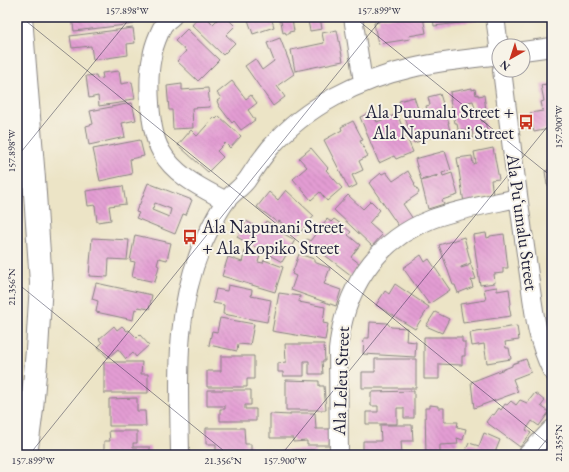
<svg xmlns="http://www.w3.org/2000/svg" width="569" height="472" font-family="'EB Garamond',serif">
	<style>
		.building { fill: url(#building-back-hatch); fill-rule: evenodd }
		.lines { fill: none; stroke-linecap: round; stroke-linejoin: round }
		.minor-casing { stroke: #878380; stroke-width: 20 }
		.highway-casing { stroke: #878380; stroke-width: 24 }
		.minor { stroke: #fff; stroke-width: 18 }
		.highway { stroke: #fff; stroke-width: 22 }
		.ticks { fill: none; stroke: #22223b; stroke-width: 1; stroke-opacity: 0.45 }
		.labels { text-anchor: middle; stroke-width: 4; stroke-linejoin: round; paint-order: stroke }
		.poi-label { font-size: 18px; fill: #22223b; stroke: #f7f3e8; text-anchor: end }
		.street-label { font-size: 18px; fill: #22223b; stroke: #f7f3e8 }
		.neatline { fill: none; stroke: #22223b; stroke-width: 1.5 }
		.ticks-label { font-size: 10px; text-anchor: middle; fill: #22223b }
	</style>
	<defs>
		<pattern id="building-back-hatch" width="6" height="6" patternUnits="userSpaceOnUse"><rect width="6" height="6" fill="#e39cd3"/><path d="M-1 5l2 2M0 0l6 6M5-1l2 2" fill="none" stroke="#c286b6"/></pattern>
	</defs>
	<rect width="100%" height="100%" fill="#f7f3e8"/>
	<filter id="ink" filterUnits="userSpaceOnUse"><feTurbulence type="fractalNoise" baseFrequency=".025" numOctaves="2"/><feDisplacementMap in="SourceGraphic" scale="8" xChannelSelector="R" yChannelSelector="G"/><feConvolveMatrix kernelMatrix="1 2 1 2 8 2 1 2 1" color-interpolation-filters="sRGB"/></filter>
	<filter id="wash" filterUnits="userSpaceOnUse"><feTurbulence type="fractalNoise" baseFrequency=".012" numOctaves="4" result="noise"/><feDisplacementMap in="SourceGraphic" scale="16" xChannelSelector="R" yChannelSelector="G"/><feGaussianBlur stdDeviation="0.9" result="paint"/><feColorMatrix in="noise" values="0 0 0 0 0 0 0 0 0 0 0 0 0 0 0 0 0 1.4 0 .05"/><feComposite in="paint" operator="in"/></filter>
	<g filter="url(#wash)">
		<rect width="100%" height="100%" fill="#ece4c6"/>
		<g id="blocks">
			<!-- building -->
			<path class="building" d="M72,17H133L134,24L74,31Z
				M199,17H206L213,24L220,17H226L235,26L226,35L235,43L223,55L192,25Z
				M247,17H271L274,27L253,34Z
				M276,17H301V18L292,19L294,31L289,32V34H286L285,32L283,33L281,21L279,22V19L277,20Z
				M303,17H320L322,29L310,31L308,21L304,22Z
				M379,17H423L426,33L409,36L410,39L378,44L374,23L379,22Z
				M433,17H475L476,21L434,26Z
				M528,17H538V18L528,20Z
				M133,28L135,43L127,44L128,55L93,60L91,46L72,48L70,36Z
				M187,29L219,60L198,81L177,61L186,51L175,41Z
				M337,30L343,61L295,71L291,50L324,43L322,33Z
				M280,38L294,74L277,86L285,97L273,106L245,66L255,59L262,70L274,61L267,43Z
				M119,71L121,84L132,82L135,99L126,100V102L99,106L98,96L89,98L86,76L96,75L97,79L103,78L102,73Z
				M232,81L246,99L251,95L257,103L248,110L255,120L241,130L234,121L232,123L219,106L217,101L221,98L217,93Z
				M552,83V127H549V129L534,132L530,113L543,111L541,102L544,101L541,85Z
				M182,84V90L208,88L210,107L192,108L193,128L173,129L172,110H169L167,86Z
				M472,88V90L475,89L476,95L478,94V96L484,95L487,118L481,119L482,122L485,121L488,136L473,138L472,130L469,131L468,129L458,130L457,123H455L450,100H451L450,92ZM473,101L475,109L465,110L463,103Z
				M440,94L449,123H448L450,131L414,143L399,101L414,97L419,112L427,110L426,106L430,105L428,97Z
				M132,103L136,120L122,123L125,137L89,145L86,126L93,124L90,111Z
				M372,112L377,122L397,114L413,152L396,159L394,156L379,163L360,117Z
				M219,116L241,136L230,148L225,143L217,151L223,157L208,172L178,145L191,130L197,136L214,117L216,119Z
				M353,121L363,140L360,141L368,156L359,161L363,170L352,175L357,185L349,189L324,140L342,130L341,127Z
				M140,140L144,156L130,159L132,174L100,181L93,149Z
				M311,148L328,168L326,170L342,188L327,201L320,192L311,200L293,179L307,167L299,158Z
				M493,148L499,179L491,180L493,195L474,198L475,201L464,203L457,158L472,156L473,164L476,163L474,152Z
				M445,151L451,170L442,173L443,176L452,173L458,195L442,200L444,204L428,209L421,181L438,176V175L421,180L415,159Z
				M552,170V185H547L545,171Z
				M408,171L415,184L414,185L419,192L418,194L403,204L413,219L400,228L369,183L381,173L382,174L386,172L393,181Z
				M148,183L192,200L186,215L183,214L175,234L136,218L139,213L136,212L138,206H139ZM155,203L171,209L169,217L152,210Z
				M123,186L126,204L109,206L111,220L97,222L95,205L88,206L86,191Z
				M286,190L314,216L298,235L279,221L278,223L257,207L269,192L278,200Z
				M348,195L363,209L371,201L380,210L369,223L382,235L372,246L334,210Z
				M327,219L331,222L334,219L341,224L351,232L348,235L360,245L351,257L360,264L352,276L313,246L310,250L302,245L307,239L310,241Z
				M246,221L261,229L266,221L286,232L284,234L295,240L282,262L237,237Z
				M486,233L487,238L490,237V236L504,234L508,268H503V273L494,274L495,283L480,285L473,235Z
				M135,235L171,243L167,260L159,258L157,265L159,266L155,282L132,277L135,262L130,261Z
				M464,237L471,263L461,267V268L471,265L476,279L471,280L473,287L458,293L455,285H453L439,245Z
				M92,238L129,240L127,260L109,259L108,277L89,276Z
				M245,251L260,256L258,262L263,263L264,260L283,267L275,292L222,276L228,257L242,262Z
				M299,254L314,259V262L330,268L324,284L341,290L336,306L291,290L296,276L292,274Z
				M421,255L425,262L429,259L450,290L429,304L403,268Z
				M96,283L152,295L149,309L138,307L137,310L135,309L133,320L96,312L98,301L92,299Z
				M395,284L429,307L415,329L376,305L385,291L389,294Z
				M228,285L252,290L251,296L271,300L267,322L223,314L224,305L213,303L216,289L227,291Z
				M497,287V291L509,289L511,304L509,305L511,316L463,323L460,304L486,300L484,289Z
				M279,293L300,296L299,302L325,307L323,323L328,324L325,340L272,331Z
				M435,312L449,319L442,333L426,326Z
				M220,318L254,324L250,345L238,344L237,351L209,345L212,331L217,332Z
				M370,322L387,323L391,327L407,328L406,341L416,342L415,357L363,354L364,338H369Z
				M114,326L117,330L122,326L127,331L129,330L137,338L140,335L149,345L136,357L133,353L126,359L118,349L108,358L98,347L102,343L99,339Z
				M517,326L519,340L505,342L506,348H509L511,359L487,363L484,344L472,346L470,333Z
				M424,337H462V342H465V356H462V365L439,364V379H424Z
				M285,344H324L325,361H322L323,374H309V361H304V376H283V372H278V363L286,362Z
				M221,356H254V379H247V387H207V371H221Z
				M375,359H416V388H362V372H375Z
				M526,359L531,372L513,379L518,392L474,408L471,382L512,366V364Z
				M104,362H142L141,374H148V393H104Z
				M286,380L319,381V386H324L326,410H286Z
				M207,390H251V405H245V409H256V421H220V409H225V406H207Z
				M414,391V418H404V408H397V424H366V412H378V406H371V392Z
				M535,393L545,401L541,406L549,412L539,426L532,421L526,430L531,433L520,447L486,422L492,414L494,415L499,408L501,410L505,404L507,405L511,401L516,405L520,400L527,403Z
				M137,398V411H145L146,426H109V399Z
				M430,405L438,406V408H444V422H458L457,427L466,429L463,440L457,438L458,444L440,445V455H426L425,408H430Z
				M290,413H315L316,429H330L329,445H307V441L293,442V438H270V414L290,415Z
				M380,425H412L413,441H401L402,455H363V441H381Z
				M206,428H244L245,444H251V455H216V444H206Z
				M109,431H137V443H133V447H150V455H104V441H110Z
				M484,433L500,440L494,455H464L469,443L479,446Z
				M281,450H316V455H281Z"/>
		</g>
	</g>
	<g filter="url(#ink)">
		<use href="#blocks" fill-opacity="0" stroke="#878380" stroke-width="1"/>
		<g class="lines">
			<!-- minor casing -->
			<g class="minor-casing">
				<path id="minor" d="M172,17C169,19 167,21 165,23C162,26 161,30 159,34C156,41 153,49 152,57C147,80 149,131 161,151C175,176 202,188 226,201
					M353,17L363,82
					M495,17L499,46
					M523,51L552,47
					M502,70C510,134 518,197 527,261C533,300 534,335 552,371
					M180,455C179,380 173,312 204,241C210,228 217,213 226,201C232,193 241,188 247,180C254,169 262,158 270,148C306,106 359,80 412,68C440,61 471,59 499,55
					M339,455L338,350C344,291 374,241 432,219C459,209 490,204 518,198
					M527,455L552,429"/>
			</g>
			<!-- highway casing -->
			<g class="highway-casing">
				<path id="highway" d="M21,17L34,179L41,283L37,350L32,409L26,455"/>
			</g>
			<!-- minor -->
			<use href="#minor" class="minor"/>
			<!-- highway -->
			<use href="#highway" class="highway"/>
		</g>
	</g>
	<!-- ticks -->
	<path class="ticks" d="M21,17L552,447M354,17L552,177M17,157L131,17M17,283L229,455M29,455L383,17M281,455L552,121M534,455L552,433"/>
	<!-- icons -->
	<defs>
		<g id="bus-bare" transform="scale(1.2)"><path d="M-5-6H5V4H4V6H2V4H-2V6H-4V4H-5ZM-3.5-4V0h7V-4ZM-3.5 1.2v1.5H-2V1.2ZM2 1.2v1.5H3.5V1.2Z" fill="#c8321e" stroke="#f7f3e8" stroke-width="2.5" paint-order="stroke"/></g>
	</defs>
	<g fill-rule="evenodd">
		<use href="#bus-bare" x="526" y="122"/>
		<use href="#bus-bare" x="190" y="237"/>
	</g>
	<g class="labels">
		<!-- poi labels -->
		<g class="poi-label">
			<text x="514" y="118">Ala Puumalu Street +<tspan x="514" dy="21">Ala Napunani Street</tspan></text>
			<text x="202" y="233" text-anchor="start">Ala Napunani Street<tspan x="202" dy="21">+ Ala Kopiko Street</tspan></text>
		</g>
		<!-- street labels -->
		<g class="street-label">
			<text transform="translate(522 222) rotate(82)" y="6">Ala Puʻumalu Street</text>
			<text transform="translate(341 381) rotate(-88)" y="6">Ala Leleu Street</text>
		</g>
	</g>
	<!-- margin -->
	<rect width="569" height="472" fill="none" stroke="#f7f3e8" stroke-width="44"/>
	<!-- north arrow -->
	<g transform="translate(511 58) rotate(219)"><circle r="19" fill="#f7f3e8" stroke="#a29fa3"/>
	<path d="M0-3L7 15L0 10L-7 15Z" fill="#c8321e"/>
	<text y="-6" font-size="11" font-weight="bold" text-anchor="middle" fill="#22223b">N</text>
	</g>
	<rect x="22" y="22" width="525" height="428" class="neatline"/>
	<g class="ticks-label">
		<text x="127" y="14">157.898°W</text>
		<text x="379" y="14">157.899°W</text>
		<text transform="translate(558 127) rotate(-90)" y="4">157.900°W</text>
		<text transform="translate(11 151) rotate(-90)" y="4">157.898°W</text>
		<text transform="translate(11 287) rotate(-90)" y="4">21.356°N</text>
		<text transform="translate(558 443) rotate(-90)" y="4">21.355°N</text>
		<text x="33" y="464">157.899°W</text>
		<text x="223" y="464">21.356°N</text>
		<text x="285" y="464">157.900°W</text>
	</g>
</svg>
